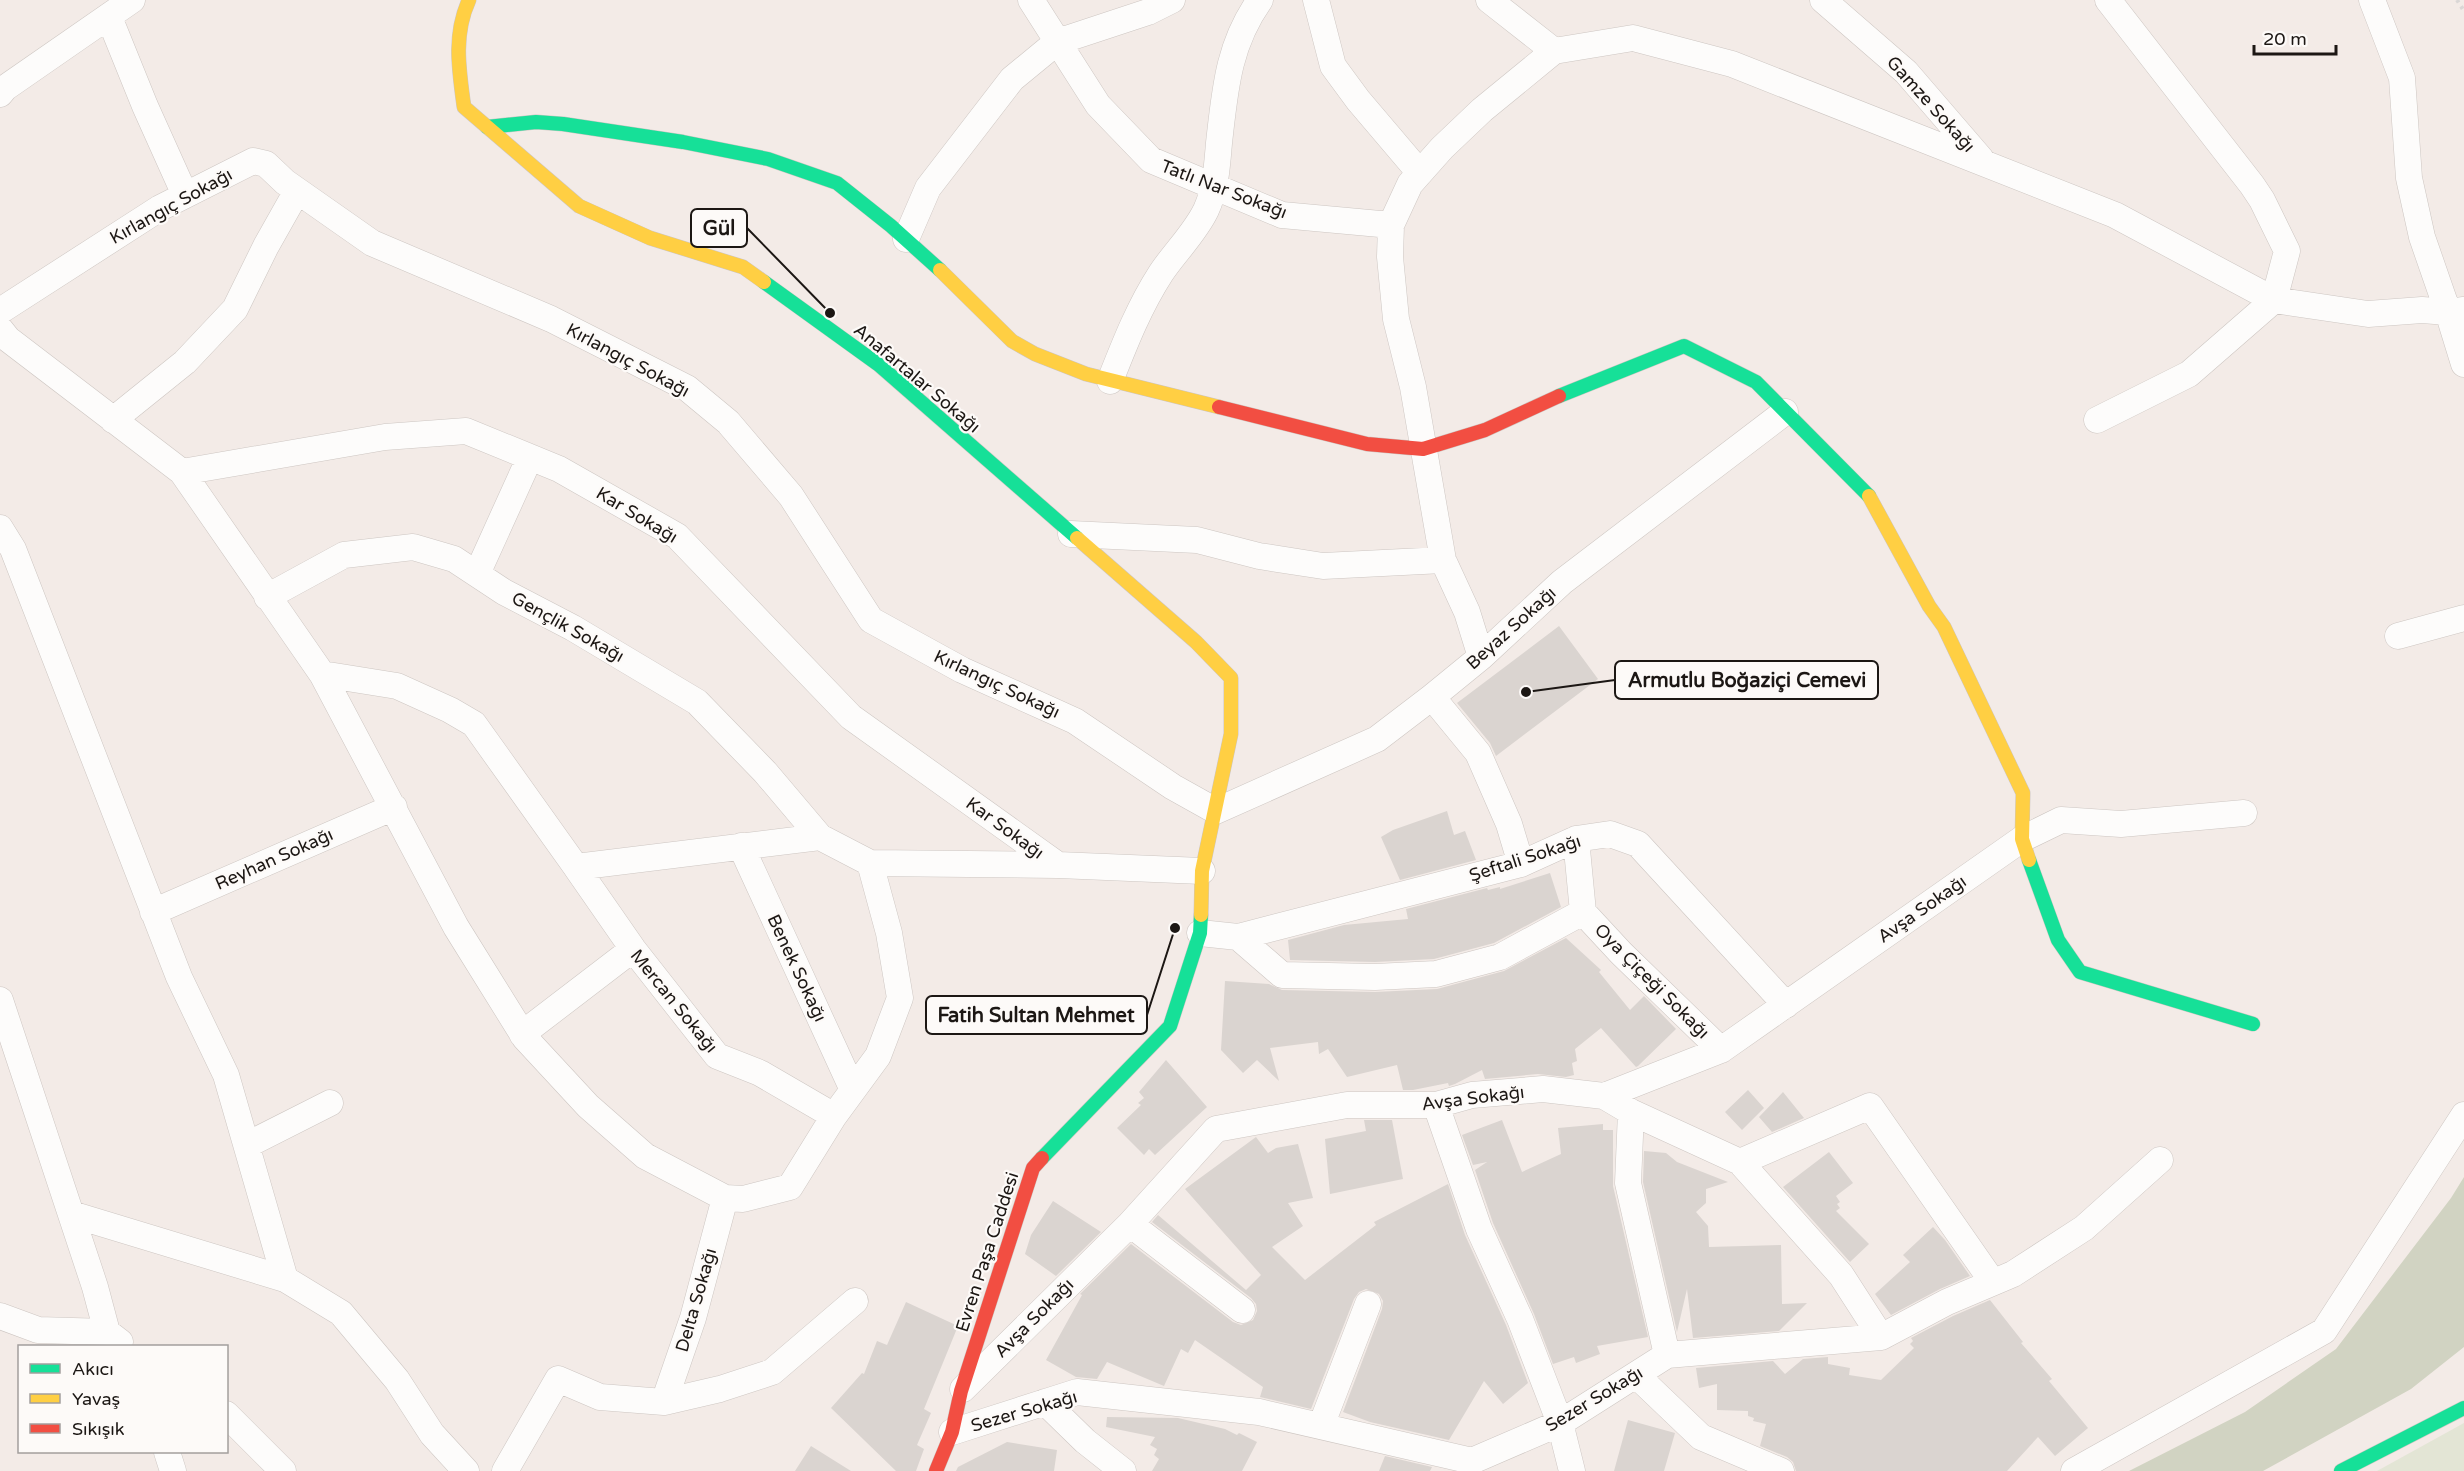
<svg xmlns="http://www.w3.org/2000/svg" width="2464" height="1471" font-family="'Varela Round',sans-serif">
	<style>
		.green { fill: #e3e5d5 }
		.forest { fill: #d1d3c2 }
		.building { fill: #dad4d0 }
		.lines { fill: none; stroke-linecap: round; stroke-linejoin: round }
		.street-casing { stroke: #cdc6c2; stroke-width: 27 }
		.fast-casing { stroke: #cdc6c2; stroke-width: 15 }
		.slow-casing { stroke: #cdc6c2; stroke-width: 15 }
		.jam-casing { stroke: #cdc6c2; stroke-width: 15 }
		.path { stroke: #dad7d6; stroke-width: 4; stroke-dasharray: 3 4.5; stroke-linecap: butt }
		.street { stroke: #fdfcfb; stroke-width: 26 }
		.fast { stroke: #16e098; stroke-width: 14 }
		.slow { stroke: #ffcf43; stroke-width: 14 }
		.jam { stroke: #f24e42; stroke-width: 14 }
		.labels { text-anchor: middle; stroke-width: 4.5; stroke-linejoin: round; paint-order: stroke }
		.street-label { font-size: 18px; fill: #1c1714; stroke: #fdfaf8 }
		.leader { fill: none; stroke: #1c1714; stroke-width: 2 }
		.callout-dot { fill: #1c1714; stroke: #fdfaf8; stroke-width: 2 }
		.callout { fill: #fdfaf8; stroke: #1c1714; stroke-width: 2 }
		.callout-label { font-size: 20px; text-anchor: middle; font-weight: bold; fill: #1c1714 }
	</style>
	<rect width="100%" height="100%" fill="#f3ebe7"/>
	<!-- green -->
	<path class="green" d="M2464,1423V1471H2377Z"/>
	<!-- forest -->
	<path class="forest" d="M2464,1177V1347L2411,1389L2263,1471H2129L2245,1412L2336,1349L2451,1198Z"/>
	<!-- building -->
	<path class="building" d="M1559,626L1598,679L1496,756L1490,743L1457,703Z
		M1447,811L1454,835L1465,831L1476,860L1400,880L1381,837L1393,830Z
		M1550,873L1561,907L1494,943L1434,959L1375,962L1290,960L1288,940L1344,925L1408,919L1406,909L1487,888L1488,890L1500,887V889Z
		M1566,938L1601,970L1599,972L1630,1010L1644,996L1676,1029L1638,1066L1636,1067L1601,1028L1575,1049L1577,1061L1572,1063L1574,1075L1566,1077L1538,1074L1485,1079L1482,1070L1455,1084L1449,1086L1448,1083L1413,1090H1403L1397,1065L1347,1077L1328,1049L1319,1054L1318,1042L1270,1048L1279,1081L1257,1060L1243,1073L1221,1050L1225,981L1269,984L1282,990L1375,992L1437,989L1504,971Z
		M1166,1060L1207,1107L1155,1155L1149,1149L1144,1155L1117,1128L1141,1105L1138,1103L1144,1098L1139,1092Z
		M1748,1090L1764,1108L1742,1130L1725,1112Z
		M1783,1092L1804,1118L1772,1132L1759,1117Z
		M1364,1120H1392L1403,1179L1330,1194L1325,1139L1366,1131Z
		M1502,1120L1522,1172L1561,1154L1558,1128L1603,1124V1130H1613V1186L1648,1337L1597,1346L1600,1354L1576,1363L1574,1357L1553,1364L1534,1314L1493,1223L1475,1170L1487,1162L1473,1165L1462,1135Z
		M1256,1137L1268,1153L1276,1148L1298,1144L1313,1198L1288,1203L1303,1226L1272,1247L1305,1280L1376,1225L1374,1222L1448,1184L1465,1235L1506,1325L1528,1383L1503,1404L1484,1381L1449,1440L1370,1422L1343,1412L1382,1309L1383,1301L1379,1294L1366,1289L1359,1292L1354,1299L1311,1409L1260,1397L1263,1387L1195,1340L1188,1353L1181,1349L1164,1386L1107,1362L1097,1379L1076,1377L1046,1360L1082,1295L1080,1294L1131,1244L1233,1322L1241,1325L1253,1320L1257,1311L1256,1304L1251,1298L1152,1222L1158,1215L1246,1290L1261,1275L1185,1189Z
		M1644,1151L1666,1153L1677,1162L1728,1182L1706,1189V1203L1696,1212L1708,1226L1709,1247L1781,1245L1782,1304L1807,1303L1779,1331L1693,1338L1687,1289L1677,1332L1643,1182Z
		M1829,1152L1853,1183L1836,1196L1840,1202L1837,1204L1840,1208L1836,1211L1869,1244L1850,1262L1783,1187Z
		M1053,1201L1101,1232L1056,1276L1025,1254L1031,1235Z
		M1933,1227L1945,1240L1970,1276L1940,1289L1891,1315L1875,1294L1910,1262L1903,1255Z
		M1990,1300L2023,1342L2021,1343L2052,1379L2049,1381L2088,1428L2055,1456L2038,1437L2007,1471H1796L1793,1462L1787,1457L1760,1446L1766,1424L1753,1421L1754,1418L1748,1416V1411L1717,1410V1384L1699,1388L1696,1368L1773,1361L1785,1374L1803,1359L1828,1357V1364L1850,1368L1849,1375L1881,1380L1914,1348L1910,1344L1913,1341L1911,1338L1953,1316Z
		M906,1302L958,1326L924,1409L931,1413L917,1445L924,1449L916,1471H896L831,1408L862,1373L864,1374L877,1341L887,1345Z
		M1107,1417L1178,1418L1225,1429L1237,1435L1239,1433L1257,1442L1242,1471H1152L1159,1459L1154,1455L1157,1449L1150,1445L1155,1437L1106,1427Z
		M1628,1420L1675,1433L1664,1471H1614Z
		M1007,1442L1057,1450L1054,1471H956L958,1467Z
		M811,1446L851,1471H795Z
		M1385,1456L1432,1467L1430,1471H1379Z"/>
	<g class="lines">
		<!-- street casing -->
		<g class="street-casing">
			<path id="street" d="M1031,0L1098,105L1151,160L1282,215L1391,225
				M1316,0L1333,66L1358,100L1420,173
				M1489,0L1554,51
				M1823,0L1906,72L1981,159
				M2372,0L2402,78L2409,178L2422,237L2448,312L2462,310
				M109,17L145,106L185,195
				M0,94L5,88L132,0
				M906,239L928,188L1012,79L1057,42L1148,12L1172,0
				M0,311L160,208L253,161L266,164L285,182L372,243L551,319L687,388L728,422L791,496L871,620L962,670L1075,721L1173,787L1216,811L1377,739L1432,697L1481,657L1562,582L1785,412
				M0,329L8,339L182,472L322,674L397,686L450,710L474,724L576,867L820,837L870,863L1058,865L1202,871
				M1110,381C1125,343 1139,307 1161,273C1175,252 1195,233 1206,210C1216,188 1217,166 1219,143C1225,90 1228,45 1260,0
				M113,420L185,362L235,309L266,246L297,191
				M2097,420L2189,374L2274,300L2368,314L2422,310L2448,312L2464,364
				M182,472L385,437L466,431L559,469L677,536L851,717L1058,865
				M0,528L13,549L179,977L226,1075L285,1279
				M1071,534L1197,540L1259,556L1323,566L1443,560L1467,612L1481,657
				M1443,560L1413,387L1396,319L1390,257L1391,225L1410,184L1442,148L1482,110L1554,51L1633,38L1732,64L2115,215L2274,300L2287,251L2262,200L2252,185L2108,0
				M477,574L530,457
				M267,597L344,555L413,547L454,559L504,592L573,628L697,702L765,772L820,837
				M2398,636L2464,618
				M322,674L456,927L525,1038L588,1106L645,1156L725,1198L743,1199L790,1187L834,1116L878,1056L900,998L889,933L870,863
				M1432,697L1478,753L1509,824L1521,864
				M1576,839L1583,912L1621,953L1721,1050
				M741,846L853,1090
				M576,867L633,949L717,1056L760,1073L834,1116
				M153,912L394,807
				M1200,933L1238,937L1521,864L1576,839L1610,834L1638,844L1786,1005
				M1238,937L1282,975L1375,977L1436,974L1500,957L1583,912
				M0,1000L95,1287L107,1332L114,1346
				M522,1034L633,949
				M1604,1096L1631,1112L1740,1162L1841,1275L1881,1337
				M1436,1105L1479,1229L1520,1319L1560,1423L1572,1471
				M1631,1112L1628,1183L1667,1355
				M247,1145L330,1103
				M1740,1162L1870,1106L1992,1281
				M71,1214L285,1279L341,1313L397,1380L432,1434L466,1471
				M1130,1224L1242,1310
				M0,1316L38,1330L107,1332L120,1342
				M1636,1375L1701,1437L1781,1471
				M963,1389L1130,1224L1216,1129L1347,1105H1436L1472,1095L1543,1089L1604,1096L1721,1050L2022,839L2061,820L2121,824L2244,813
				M664,1402L693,1318L725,1198
				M1045,1402L1085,1441L1123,1471
				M226,1414L283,1471
				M1321,1426L1368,1304
				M952,1432L1077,1392L1259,1412L1472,1461L1560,1423L1667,1355L1881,1337L1947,1302L2013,1274L2084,1228L2160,1160
				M167,1452L173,1471
				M505,1471L558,1379L600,1397L664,1402L720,1389L772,1372L855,1301
				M2074,1471L2324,1331L2464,1115"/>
		</g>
		<!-- fast casing -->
		<g class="fast-casing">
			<path id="fast" d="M487,127L536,122L563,124L683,142L768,159L837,183L891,226L940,270
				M764,282L879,365L1077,538
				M1559,396L1684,346L1756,382L1869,496
				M2029,860L2058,940L2080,972L2253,1024
				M1042,1158L1170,1026L1200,933L1201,915
				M2341,1471L2464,1408"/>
		</g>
		<!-- slow casing -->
		<g class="slow-casing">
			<path id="slow" d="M469,0C453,35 459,70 464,107L579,206L650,238L743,267L764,282
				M940,270L1012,341L1035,354L1086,374L1219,407
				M1869,496L1929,606L1944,627L2023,793L2022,839L2029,860
				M1077,538L1196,642L1231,678V734L1202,871L1201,915"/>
		</g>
		<!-- jam casing -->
		<g class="jam-casing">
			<path id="jam" d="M1219,407L1367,444L1423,449L1485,430L1559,396
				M936,1471L952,1432L961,1391L1033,1168L1042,1158"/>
		</g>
		<!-- path -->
		<path class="path" d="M2457,0L2464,11"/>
		<!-- street -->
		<use href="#street" class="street"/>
		<!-- fast -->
		<use href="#fast" class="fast"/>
		<!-- slow -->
		<use href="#slow" class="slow"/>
		<!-- jam -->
		<use href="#jam" class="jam"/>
	</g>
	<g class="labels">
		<!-- street labels -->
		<g class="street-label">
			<text transform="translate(1931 104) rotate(48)" y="6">Gamze Sokağı</text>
			<text transform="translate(1224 189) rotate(21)" y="6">Tatlı Nar Sokağı</text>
			<text transform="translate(171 206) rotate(-29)" y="6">Kırlangıç Sokağı</text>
			<text transform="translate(628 360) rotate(28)" y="6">Kırlangıç Sokağı</text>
			<text transform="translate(917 378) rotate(40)" y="6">Anafartalar Sokağı</text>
			<text transform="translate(637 515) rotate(31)" y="6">Kar Sokağı</text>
			<text transform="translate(568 627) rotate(29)" y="6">Gençlik Sokağı</text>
			<text transform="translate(1511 628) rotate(-42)" y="6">Beyaz Sokağı</text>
			<text transform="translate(997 684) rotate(25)" y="6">Kırlangıç Sokağı</text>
			<text transform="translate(1005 828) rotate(36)" y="6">Kar Sokağı</text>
			<text transform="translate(1525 858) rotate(-18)" y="6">Şeftali Sokağı</text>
			<text transform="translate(274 859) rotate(-24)" y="6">Reyhan Sokağı</text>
			<text transform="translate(1922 909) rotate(-35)" y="6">Avşa Sokağı</text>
			<text transform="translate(797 968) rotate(65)" y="6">Benek Sokağı</text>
			<text transform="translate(1652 981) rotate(45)" y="6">Oya Çiçeği Sokağı</text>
			<text transform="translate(674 1001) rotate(51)" y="6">Mercan Sokağı</text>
			<text transform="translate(1473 1098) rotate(-7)" y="6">Avşa Sokağı</text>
			<text transform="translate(987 1252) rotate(-72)" y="6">Evren Paşa Caddesi</text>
			<text transform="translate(696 1300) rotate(-74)" y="6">Delta Sokağı</text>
			<text transform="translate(1034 1318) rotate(-45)" y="6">Avşa Sokağı</text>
			<text transform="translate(1594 1399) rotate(-31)" y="6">Sezer Sokağı</text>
			<text transform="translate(1024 1411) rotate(-16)" y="6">Sezer Sokağı</text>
		</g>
	</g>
	<!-- callouts -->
	<path class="leader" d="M830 313L747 228M1526 692L1615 680M1175 928L1147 1015"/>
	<g class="callout-dot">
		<circle cx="830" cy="313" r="6"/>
		<circle cx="1526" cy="692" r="6"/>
		<circle cx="1175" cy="928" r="6"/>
	</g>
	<g class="callout">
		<rect x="691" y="209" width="56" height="38" rx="6"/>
		<rect x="1615" y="661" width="263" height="38" rx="6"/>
		<rect x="926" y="996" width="221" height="38" rx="6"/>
	</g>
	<g class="callout-label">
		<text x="719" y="235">Gül</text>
		<text x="1747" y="687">Armutlu Boğaziçi Cemevi</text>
		<text x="1036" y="1022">Fatih Sultan Mehmet</text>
	</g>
	<!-- legend -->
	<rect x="18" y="1345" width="210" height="108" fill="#fdfaf8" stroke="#a39f9d" stroke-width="1.5"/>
	<rect x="30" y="1364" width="30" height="9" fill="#16e098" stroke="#a39f9d" stroke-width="1.5"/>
	<text x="72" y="1375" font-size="18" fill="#1c1714">Akıcı</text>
	<rect x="30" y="1394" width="30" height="9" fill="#ffcf43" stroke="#a39f9d" stroke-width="1.5"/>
	<text x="72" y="1405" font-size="18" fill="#1c1714">Yavaş</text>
	<rect x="30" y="1424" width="30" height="9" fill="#f24e42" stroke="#a39f9d" stroke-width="1.5"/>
	<text x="72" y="1435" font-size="18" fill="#1c1714">Sıkışık</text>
	<!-- scale -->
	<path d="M2254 45v9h82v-9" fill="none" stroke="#1c1714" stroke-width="3"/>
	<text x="2263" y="45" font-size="18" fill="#1c1714" stroke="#fdfaf8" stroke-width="4.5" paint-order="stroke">20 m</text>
</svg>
